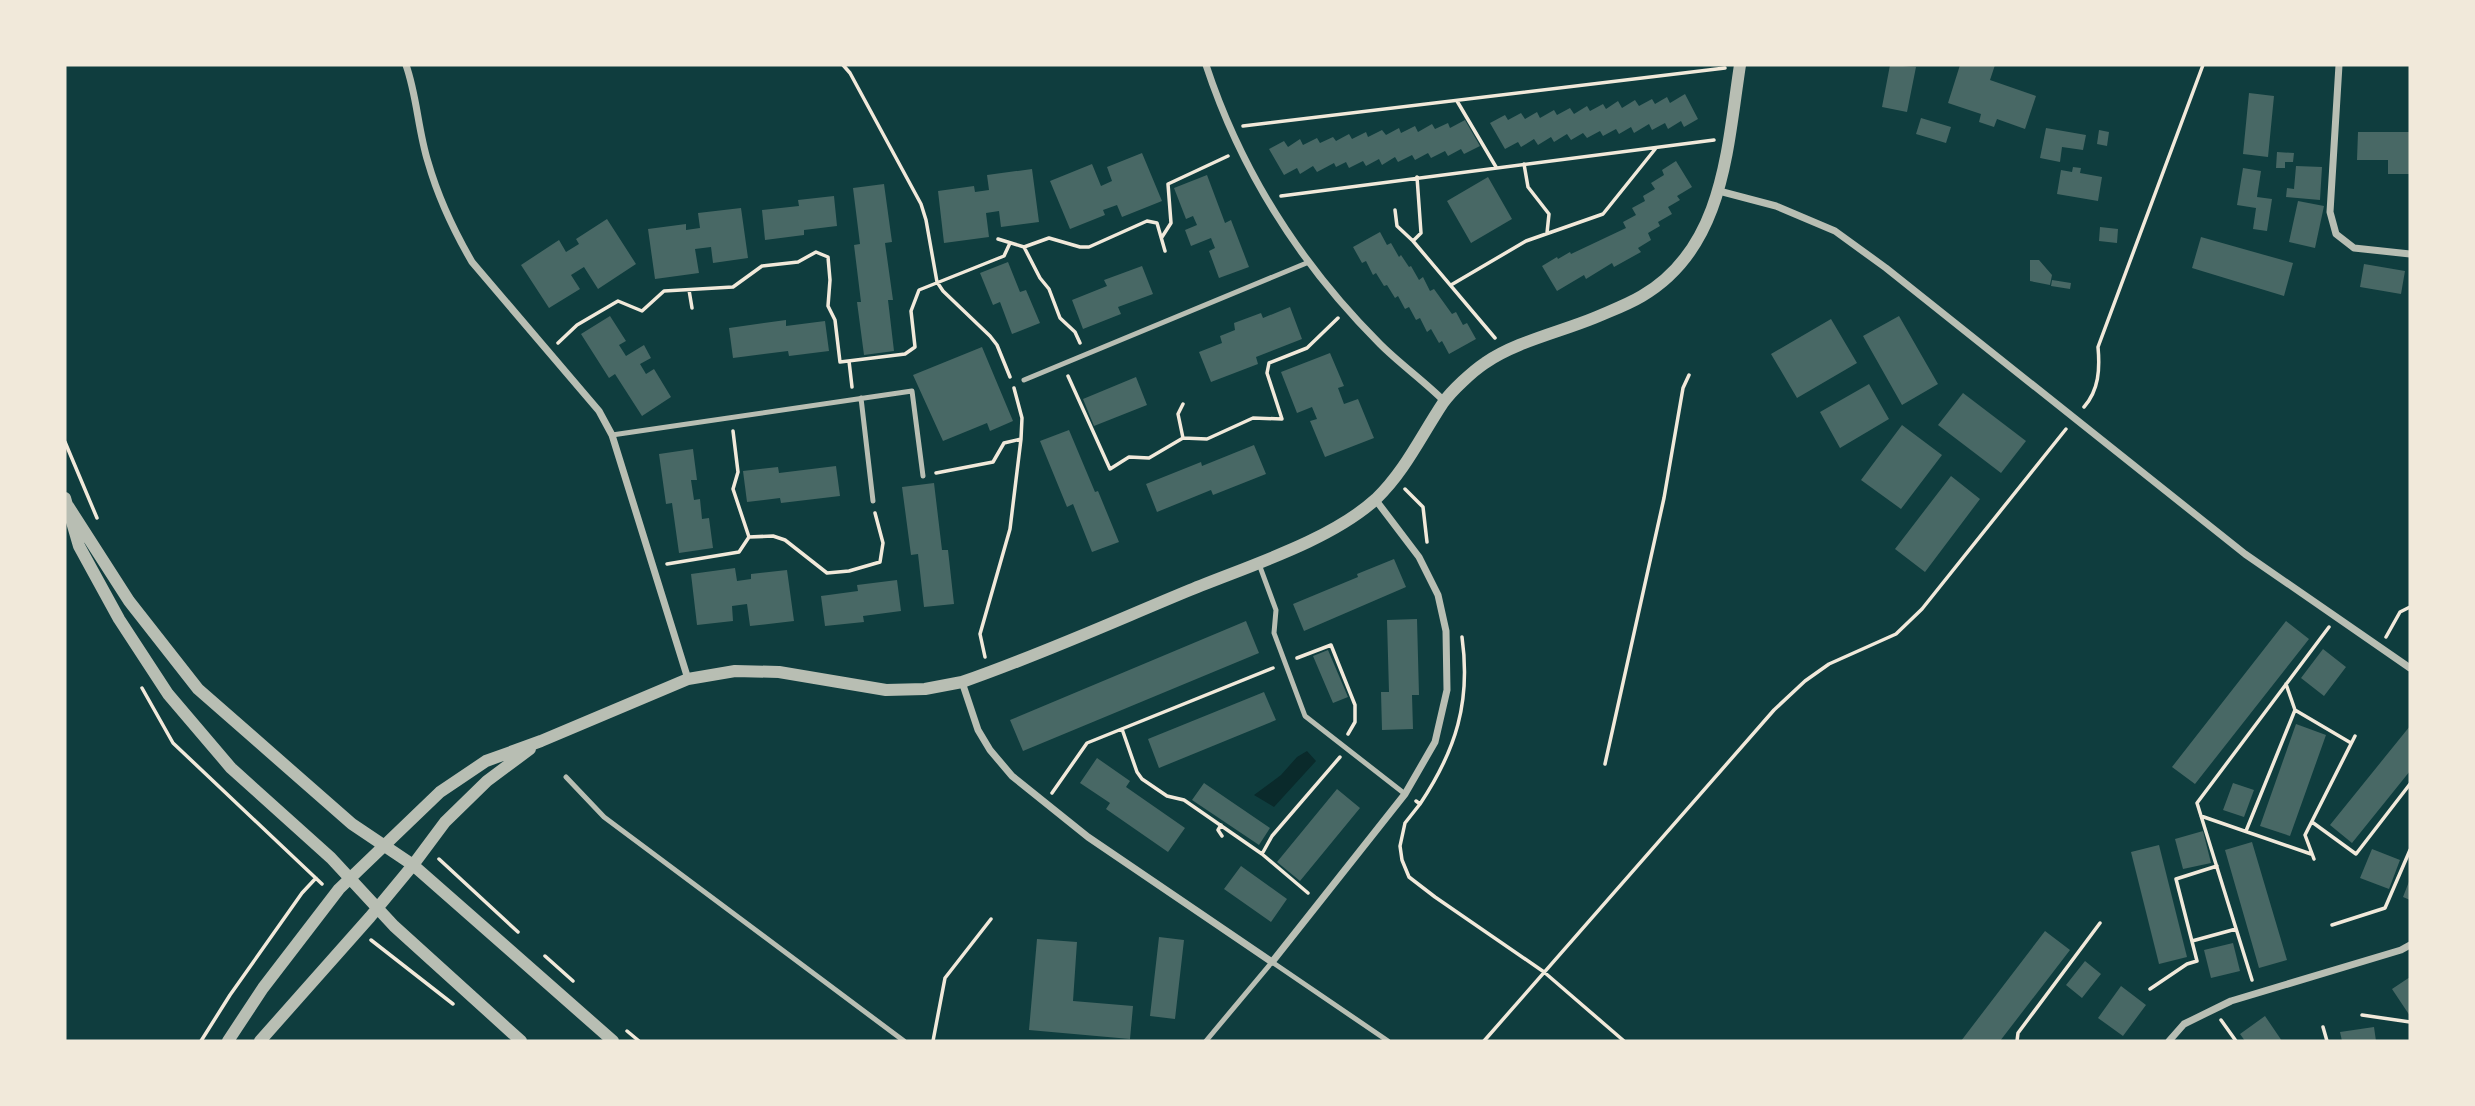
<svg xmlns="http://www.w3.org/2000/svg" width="2475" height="1106" font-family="Ubuntu,sans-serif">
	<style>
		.water { fill: #0a2a2b }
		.building { fill: #486865 }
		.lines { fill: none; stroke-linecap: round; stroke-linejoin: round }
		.path { stroke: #f1e9da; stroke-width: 3.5 }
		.service { stroke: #b8beb3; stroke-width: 5 }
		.minor { stroke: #b8beb3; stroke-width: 7 }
		.tertiary { stroke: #b8beb3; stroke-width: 12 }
	</style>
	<rect width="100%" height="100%" fill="#0f3d3e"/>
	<!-- water -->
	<path class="water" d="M1307,751L1316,761L1274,807L1254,795L1281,775L1297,757Z"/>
	<!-- building -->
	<path class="building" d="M1890,65L1916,67L1907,112L1882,107Z
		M1960,65H1995L1990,80L2036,96L2025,129L1997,119L1994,127L1979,122L1981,114L1948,103Z
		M2249,93L2274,96L2268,157L2243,154Z
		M1685,94L1698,119L1684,127L1681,121L1668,129L1665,123L1652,130L1649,124L1634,133L1631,127L1619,134L1616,129L1603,136L1600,131L1587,138L1583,133L1571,140L1567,134L1554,142L1551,137L1538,145L1534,139L1521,147L1518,142L1505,149L1490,123L1505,115L1508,120L1521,113L1525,119L1537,112L1540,118L1554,110L1557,115L1570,108L1574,114L1587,106L1590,111L1603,104L1606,109L1618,101L1622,108L1635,100L1639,106L1652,99L1655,104L1667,97L1670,103Z
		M1921,118L1951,127L1946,143L1916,134Z
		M1465,120L1480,146L1464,154L1461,149L1448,156L1445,151L1431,158L1428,153L1415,160L1412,155L1398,162L1395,157L1382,165L1379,159L1366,166L1363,161L1349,168L1346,162L1336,167L1334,163L1317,172L1313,166L1300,174L1297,168L1284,175L1269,149L1284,141L1288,147L1300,139L1303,145L1317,138L1320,143L1333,137L1336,141L1349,134L1352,139L1366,132L1368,137L1382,130L1386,135L1399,128L1401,133L1415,126L1418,132L1432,124L1435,129L1448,123L1450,128Z
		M2046,128L2086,135L2083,150L2062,147L2060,162L2040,158Z
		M2099,130L2109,132L2107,146L2097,144Z
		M2358,132H2410V174H2388V160H2357Z
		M2277,152L2294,153L2293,162H2285V168H2276Z
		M1142,153L1162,201L1122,217L1117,205L1103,210L1105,215L1070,229L1050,181L1092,164L1101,186L1112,181L1107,167Z
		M1676,161L1692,187L1677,196L1680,200L1668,207L1672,214L1658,222L1660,226L1648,233L1651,240L1638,248L1641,252L1614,267L1612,263L1586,279L1584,275L1557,291L1542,266L1557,257L1558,259L1570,252L1571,254L1626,228L1623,222L1636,215L1632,208L1645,201L1643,196L1655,189L1651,183L1664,175L1662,170Z
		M2296,166L2322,167L2320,200L2286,197L2287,188L2294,189Z
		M2073,167L2081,168L2080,173L2102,177L2098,201L2057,194L2061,170L2072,172Z
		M2243,168L2261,171L2257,197L2272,199L2267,231L2253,229L2256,208L2237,205Z
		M1032,169L1039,222L1001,227L999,211L986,213L989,237L944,243L938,191L974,186L975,192L989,190L987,175Z
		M1207,175L1225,223L1231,220L1249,267L1219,278L1209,251L1215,248L1211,238L1191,246L1185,230L1197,225L1193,216L1186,219L1174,188Z
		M1488,177L1512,219L1471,243L1447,201Z
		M884,184L892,242L885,243L893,300H888L894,351L864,355L857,302H861L854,245L860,244L853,188Z
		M834,196L837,226L804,230V235L765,240L762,210L799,206L798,200Z
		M2298,201L2324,206L2315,248L2289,242Z
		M741,208L748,258L713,263L711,247L695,249L699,273L655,279L648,229L686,224V230L700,228L698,213Z
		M607,219L636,264L598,289L584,267L571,275L580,289L549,308L521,265L559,240L566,252L579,244L576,239Z
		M2100,227L2118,229L2117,243L2099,241Z
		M1380,232L1387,245L1391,243L1399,257L1401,255L1409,267L1411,266L1419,280L1423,277L1430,291L1434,289L1452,314L1456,312L1463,325L1467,323L1476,339L1449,354L1442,341L1439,343L1431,329L1427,332L1420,318L1416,320L1409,307L1405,309L1398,296L1395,298L1387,285L1384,286L1376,273L1373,275L1366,261L1362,263L1353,247Z
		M2201,237L2293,263L2284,296L2192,268Z
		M2030,260H2039L2052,275L2050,285L2030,281Z
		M1008,262L1020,292L1026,290L1040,323L1012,334L1000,302L993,305L980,273Z
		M2364,264L2405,271L2401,294L2360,287Z
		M1142,266L1153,294L1118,307L1121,314L1083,329L1072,300L1107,286L1104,280Z
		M2052,280L2071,283L2070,289L2051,286Z
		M1290,307L1302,339L1256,357L1258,364L1211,382L1199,352L1222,343L1220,336L1235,330L1234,323L1261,313L1263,318Z
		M610,316L626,341L619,345L626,356L644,345L651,358L640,364L646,374L654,369L671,397L642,416L615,374L609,378L581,334Z
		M1899,316L1938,384L1902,405L1863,336Z
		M1831,319L1857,363L1797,398L1771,354Z
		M786,320V326L825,321L829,351L789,356L788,351L733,358L729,328Z
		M982,347L1013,421L990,431L987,423L943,441L913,375Z
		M1330,353L1344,386L1338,388L1344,404L1358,399L1374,438L1325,457L1310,421L1317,419L1312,407L1297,413L1281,372Z
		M1136,377L1147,405L1094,426L1083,399Z
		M1869,384L1889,419L1840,448L1820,412Z
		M1963,393L2026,441L2001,473L1938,425Z
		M1902,425L1942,455L1901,509L1861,480Z
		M1069,430L1095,492L1098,491L1119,542L1092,552L1073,504L1067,507L1040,441Z
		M1254,445L1266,474L1213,495L1211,490L1157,512L1146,484L1201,462L1202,466Z
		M693,449L697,480H691L694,500L700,499L702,519L709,518L713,548L679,553L672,503L666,504L659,454Z
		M836,466L840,496L781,503L780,498L747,502L743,471L778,467L779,473Z
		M1951,476L1980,499L1925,572L1895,549Z
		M934,483L942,550H948L954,604L924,607L918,554L911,555L902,487Z
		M1394,559L1406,587L1304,631L1293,604L1358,577L1357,574Z
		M735,568L737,581L751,579V574L787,570L794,621L750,626L747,604L732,606L733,621L697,625L691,574Z
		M897,580L901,611L863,616L864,622L825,626L821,596L858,591L857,585Z
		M1417,619L1419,695H1412L1413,729L1382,730L1381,692H1389L1387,620Z
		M1246,621L1259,653L1023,751L1010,720Z
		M2286,621L2309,639L2195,784L2172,767Z
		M2323,649L2346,667L2324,696L2301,678Z
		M1328,650L1348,697L1333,703L1313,656Z
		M1264,692L1276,720L1159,768L1148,739Z
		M2296,724L2326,735L2290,836L2260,826Z
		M2410,726V771L2352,843L2330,825Z
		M1097,758L1130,781L1126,787L1185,828L1168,852L1106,809L1110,803L1080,783Z
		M1204,783L1270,828L1259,845L1192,800Z
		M2233,783L2254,790L2244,817L2223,810Z
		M1337,789L1360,808L1300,881L1277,862Z
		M2203,831L2211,863L2183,869L2175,839Z
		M2252,842L2287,960L2259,968L2225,850Z
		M2159,845L2187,957L2159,964L2131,852Z
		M2372,849L2400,860L2389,889L2360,878Z
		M1241,866L1287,899L1271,922L1224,889Z
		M2410,879V900L2403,897Z
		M2045,931L2070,950L2000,1041H1961Z
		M1159,937L1184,940L1175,1019L1150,1016Z
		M1037,939L1077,942L1073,1001L1133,1006L1130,1039L1029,1030Z
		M2233,943L2240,971L2211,978L2204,950Z
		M2085,961L2101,974L2082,998L2066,985Z
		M2410,977V1016L2392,989Z
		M2121,986L2146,1005L2123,1036L2098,1018Z
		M2265,1016L2282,1041H2245L2240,1034Z
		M2374,1027L2376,1041H2342L2340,1032Z"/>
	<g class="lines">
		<!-- path -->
		<path class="path" d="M843,65L850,73L921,204L926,220L937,282L943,291L990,336L997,345L1010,377
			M1457,101L1496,167
			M1243,126L1725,68
			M1524,164L1528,187L1549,214L1547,233
			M1417,177L1421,233L1413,241L1495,338
			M1281,196L1714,140
			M1395,210L1397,226L1413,241
			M1162,237L1171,223L1168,184L1228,156
			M998,239L1024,247L1040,278L1049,289L1060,318L1075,332L1080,343
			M1024,247L1049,238L1080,247H1089L1147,221L1157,223L1165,251
			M1451,285L1526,241L1603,214L1656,148
			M689,290L692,308
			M558,343L577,325L618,301L642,311L664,291L733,287L762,266L798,262L816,252L828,257L830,280L828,306L835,320L840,362L905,354L915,347L911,311L919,290L1004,256L1010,243
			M849,361L852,387
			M1068,376L1110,469L1129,457L1149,458L1183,438L1178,414L1183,404
			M2084,407C2099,390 2100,369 2098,347L2203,65
			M733,431L738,472L733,489L749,537L773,536L785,540L827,573L849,571L880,562L883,543L875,513
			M1183,438L1207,439L1253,418L1282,419L1267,373L1269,363L1307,348L1338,318
			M65,442L97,518
			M936,473L993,462L1004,443L1021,439
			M1405,489L1423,507L1427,542
			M667,564L739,552L749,537
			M2386,637L2400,612L2410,607
			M985,657L980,634L1010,529L1021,439L1022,418L1014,388
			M1297,658L1331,645L1355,705V722L1348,734
			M2286,684L2295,710L2351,743
			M142,688L173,743L322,884
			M1122,729L1137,772L1142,779L1167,796L1184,800L1262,854L1272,836L1340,757
			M1605,764L1664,498L1683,388L1689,375
			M1052,793L1087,743L1273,668
			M1416,801L1420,804L1405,823L1400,846L1402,860L1409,877L1435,897L1544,972L1624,1041
			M1420,804C1456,750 1471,702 1462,637
			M2201,816L2311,854
			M2312,822L2356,854L2410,784
			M1221,825L1218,830L1222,836
			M2246,831L2295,710
			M1262,854L1308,893
			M439,859L518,932
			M2314,859L2305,835L2355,736
			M2332,925L2385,908L2410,850
			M371,940L453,1004
			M2192,941L2236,929
			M545,956L573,981
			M2252,980L2197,803L2329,627
			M2150,989L2187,964L2197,961L2176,879L2217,866
			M2362,1015L2410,1022
			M2221,1020L2236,1041
			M2323,1027L2327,1041
			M627,1031L639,1041
			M201,1041L230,995L302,893L316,878
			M933,1041L945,978L991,919
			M1484,1041L1774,710L1805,681L1829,664L1896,634L1922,609L2066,429
			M2017,1041L2018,1033L2100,923"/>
		<!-- service -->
		<path class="service" d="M1024,380L1309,262
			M861,398L873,501
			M612,435L912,391L923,476
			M1259,564L1276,610L1274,633L1305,716L1405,794
			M566,777L604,817L904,1041
			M1206,1041L1272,962L1388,1041"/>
		<!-- minor -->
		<path class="minor" d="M406,65C417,96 418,130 428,162C438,197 454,231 472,262L599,411L612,435L688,679
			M1206,65C1241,171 1301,265 1380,344C1400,364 1424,381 1444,401
			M2339,65L2330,212L2336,234L2354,248L2410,254
			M1719,191L1776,206L1835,231L1886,268L2245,554L2410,668
			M962,682L978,730L990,750L1012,776L1088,837L1272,962L1405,794L1435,742L1447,690L1446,631L1438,595L1419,557L1375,499
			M2169,1041L2184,1024L2231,1001L2401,950L2410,945"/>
		<!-- tertiary -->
		<path class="tertiary" d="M65,498L79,546L119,619L168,694L231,768L331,858L394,926L521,1041
			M68,506L129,601L198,689L352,824L413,865L613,1041
			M228,1041L263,988L339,889L440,792L486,761L541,741L688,679L735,671L779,672L886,690L925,689L962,682C1040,655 1115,621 1190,590C1248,566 1330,541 1376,499C1405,471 1421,436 1443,403C1451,391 1473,371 1485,363C1515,342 1560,332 1594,318C1610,311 1627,305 1642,296C1724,248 1727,149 1740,65
			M260,1041L370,917L413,865L445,822L487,781L530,749"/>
	</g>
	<!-- border -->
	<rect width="2475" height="1106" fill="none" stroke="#f1e9da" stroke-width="133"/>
</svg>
